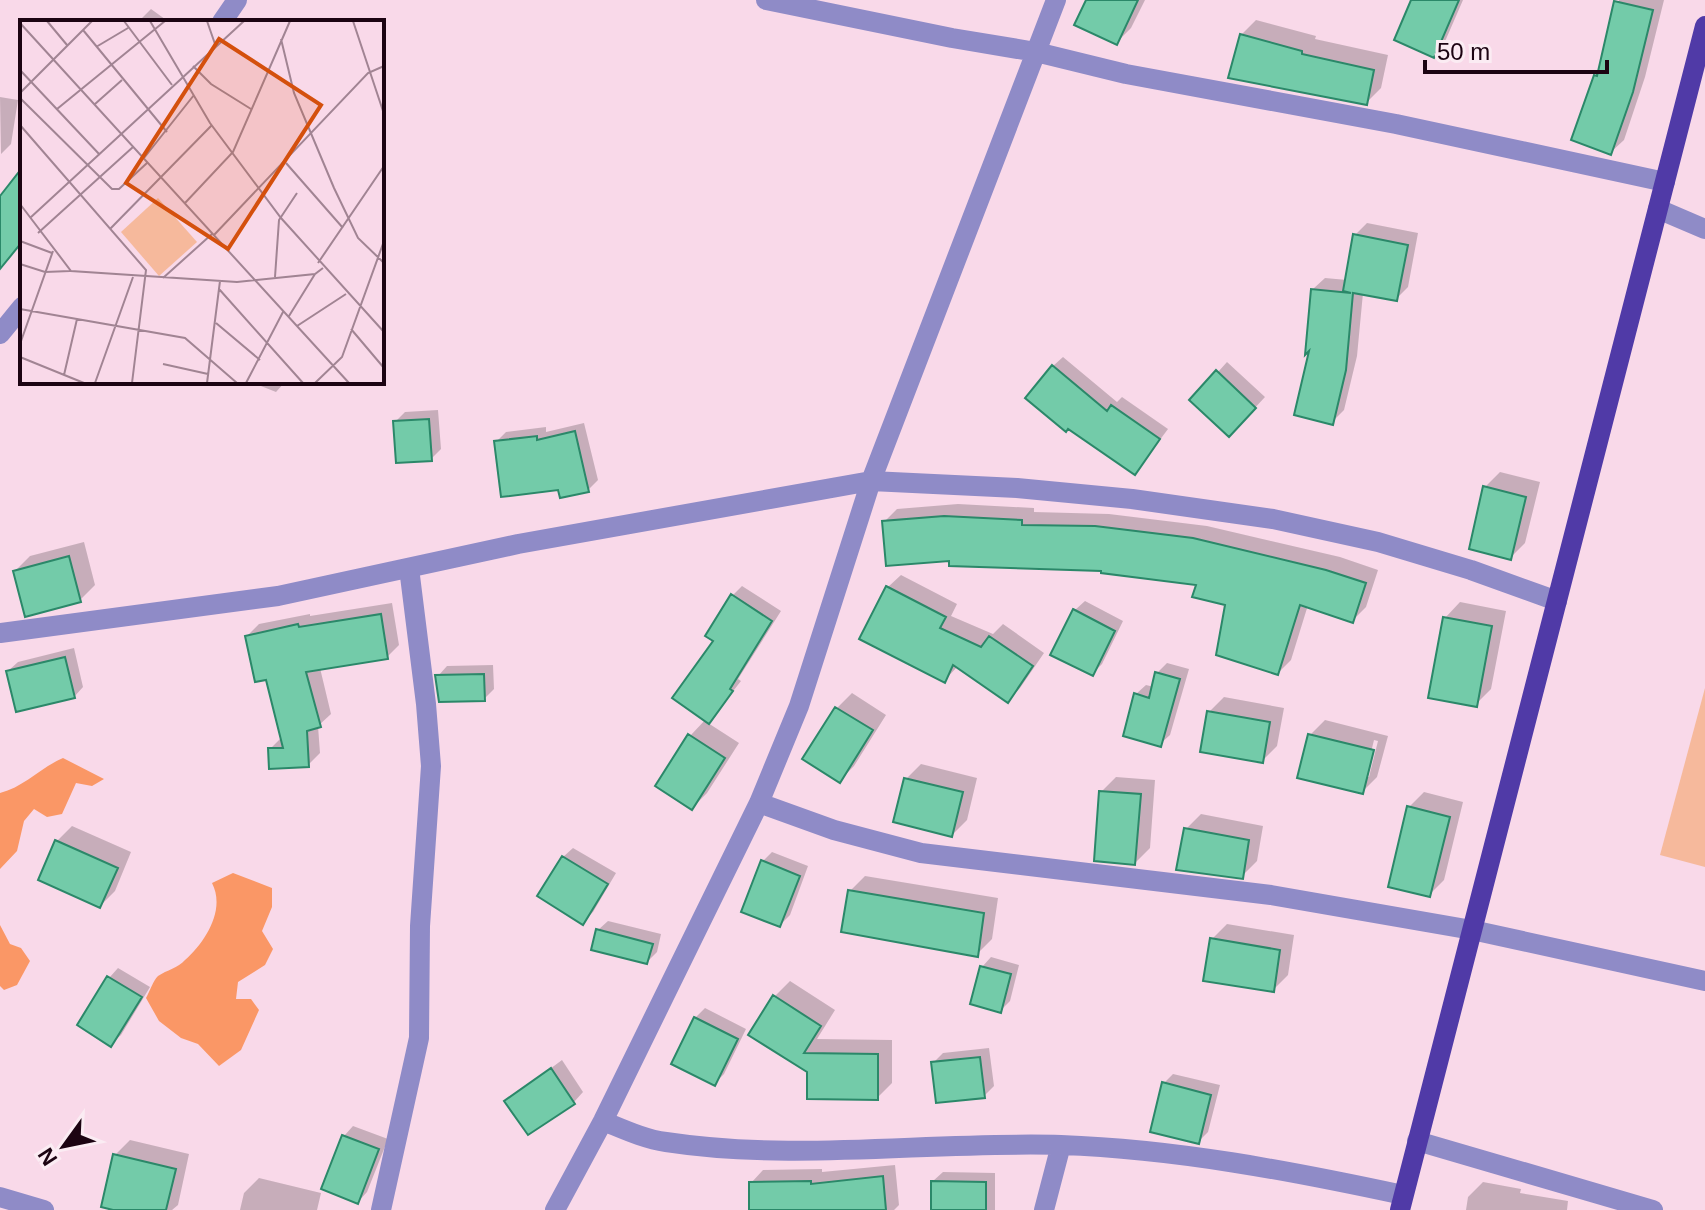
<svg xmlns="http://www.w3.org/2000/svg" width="1705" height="1210" font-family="Helvetica,sans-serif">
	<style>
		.green { fill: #f6b99c }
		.forest { fill: #fa9766 }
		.shadow { fill: #0003; fill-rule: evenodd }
		.building { fill: #73cba9; stroke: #2b8869; stroke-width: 2 }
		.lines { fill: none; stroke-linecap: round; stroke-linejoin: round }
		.minor { stroke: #8f8bc7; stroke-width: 20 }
		.major { stroke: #503aa7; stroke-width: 20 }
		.inset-road { fill: none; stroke: #a18493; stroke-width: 2 }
		.view { fill: #d4500d; fill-opacity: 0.15; stroke: #d4500d; stroke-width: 4 }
		.inset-edge { fill: none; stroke: #1c0412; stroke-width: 4 }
	</style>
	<rect width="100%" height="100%" fill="#f9d9e9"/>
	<!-- green -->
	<path class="green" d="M1705,688V867L1660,855Z"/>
	<!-- forest -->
	<path class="forest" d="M63,758L104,779L92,786L76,783L62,814L47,817L34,809L24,821L17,851L0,869V793C24,787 40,768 63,758Z
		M233,873L272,888V907L262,931L273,949L265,965L238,982L236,999H251L259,1010L241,1050L219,1066L198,1044L181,1038L159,1021L146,998C150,991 153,981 158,976C167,970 178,968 185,960C205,942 226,910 212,883Z
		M0,925L10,944L21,948L30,961L17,985L4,990L0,986Z"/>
	<!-- shadow -->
	<path class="shadow" d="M1088,0H1145L1131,28L1116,43Z
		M1414,0H1463L1443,46L1433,55Z
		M1619,0H1664L1645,77L1624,140L1611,152L1596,76L1599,72Z
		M151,9L169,22H138Z
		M1256,20L1316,36L1315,39L1388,55L1381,88L1366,103L1241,35Z
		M0,97L18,100L11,144L1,154Z
		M1367,223L1418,233L1408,287L1396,299L1363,293L1357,356L1344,410L1332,422L1312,345L1313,289L1325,278L1347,280L1355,235Z
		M1063,357L1117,402L1122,397L1168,429L1135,473L1053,366Z
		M1227,362L1265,397L1239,425L1218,372Z
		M251,382H285L276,392Z
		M438,410L441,449L431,459L395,422L405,412Z
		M584,423L598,480L588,490L560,488L496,442L506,432L546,427V432Z
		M1500,472L1540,482L1525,543L1510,558L1485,487Z
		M958,504L1034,508V512L1109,514L1207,526L1340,557L1378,570L1366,607L1353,620L1308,605L1291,660L1278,673L1227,603L1198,583L1103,569L951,558L884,522L897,509Z
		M84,542L95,585L80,600L15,571L30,556Z
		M901,575L957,604L951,616L993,634L1003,624L1044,653L1020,688L1007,701L958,666L944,681L888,587Z
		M742,586L781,611L738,679L741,681L708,723L739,743L707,793L692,808L690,736L706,719L716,641L732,596Z
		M1085,601L1123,621L1102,664L1092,674L1075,610Z
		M1460,602L1506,611L1491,689L1476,704L1445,618Z
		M392,603L399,645L387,657L320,668L331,714L318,726L320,753L308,765L270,749L282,737L267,677L247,636L259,624L310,614V616Z
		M74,648L83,687L74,697L8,671L18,662Z
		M1167,663L1189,669L1170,735L1160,744L1136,694L1146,685L1154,687L1157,673Z
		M493,665L494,689L484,699L438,676L447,666Z
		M852,693L886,715L854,766L839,781L805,759L837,708Z
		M1224,697L1284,708L1277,746L1262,761L1209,712Z
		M1325,720L1388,736L1377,777L1362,792L1310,735ZM1374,740L1378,741L1369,777H1365Z
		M921,764L977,778L967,820L952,835L906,779Z
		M1116,777L1155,780L1150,848L1135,863L1101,792Z
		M1424,792L1463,802L1444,880L1429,895L1409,807Z
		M1201,814L1263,826L1257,861L1242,876L1186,829Z
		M72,826L131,852L115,891L100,906L57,841Z
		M573,848L616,873L593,912L583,922L563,857Z
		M772,852L808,866L790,915L780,925L762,862Z
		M865,876L998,898L992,939L977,954L850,891Z
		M608,921L661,934L657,952L647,962L598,930Z
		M1227,924L1294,935L1288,975L1273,990L1212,939Z
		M991,957L1019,965L1010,1001L1001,1010L982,967Z
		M118,968L150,987L121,1035L111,1044L109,978Z
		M790,981L835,1010L817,1039L892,1040V1083L877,1098L809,1071L775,996Z
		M705,1008L746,1029L724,1074L715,1083L695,1018Z
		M989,1048L994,1086L984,1096L933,1063L943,1053Z
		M562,1060L583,1092L574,1102L529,1133L507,1101Z
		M1173,1074L1220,1085L1208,1132L1198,1142L1164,1083Z
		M353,1126L388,1139L367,1192L358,1202L344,1136Z
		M130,1140L189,1154L178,1205L172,1210H122L115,1155Z
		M895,1165L899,1205L894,1210H751V1183L763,1170L822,1169V1172Z
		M943,1172L995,1173V1210H933V1181Z
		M259,1178L321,1193L317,1210H240L244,1193Z
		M1483,1182L1521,1189L1520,1193L1568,1201L1567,1210H1466L1468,1197Z"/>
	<!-- building -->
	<path class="building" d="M1086,0H1138L1117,45L1074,25Z
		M1411,0H1459L1434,58L1394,40Z
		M1614,1L1653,10L1633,92L1611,155L1571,140L1594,75L1597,76Z
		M1240,34L1302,51V54L1374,70L1367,105L1228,78Z
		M22,168V242L0,269V196Z
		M1353,234L1408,245L1397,301L1353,293L1346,370L1333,425L1294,415L1309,351L1305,355L1311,289L1351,293L1343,291Z
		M1052,365L1107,411L1111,405L1160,439L1135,475L1068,429L1066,432L1025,398Z
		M1216,370L1256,408L1229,437L1189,400Z
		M429,419L432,461L396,463L393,421Z
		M575,431L589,492L560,498L558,490L501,497L494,441L537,436V440Z
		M1483,486L1526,497L1511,560L1469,549Z
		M944,516L1022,520V525L1095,526L1193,538L1326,570L1366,583L1353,623L1300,605L1278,675L1216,655L1225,605L1192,597L1196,585L1101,573V571L949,566V561L886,566L882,521Z
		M69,556L81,602L25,617L13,571Z
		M886,586L946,617L940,628L981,647L989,636L1033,666L1008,703L953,665L945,683L859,639Z
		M731,594L772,621L730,689L733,691L709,724L672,698L713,641L705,636Z
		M1073,609L1115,631L1093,676L1050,655Z
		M381,614L388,659L306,672L321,727L307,731L309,767L269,769L268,748H283L266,680L255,682L245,636L298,624L299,627Z
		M1443,617L1492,626L1477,707L1428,698Z
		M65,657L75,698L16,712L6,671Z
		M1155,672L1180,679L1161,747L1123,736L1134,693L1149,698Z
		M484,674L485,701L439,702L435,675Z
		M835,707L873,730L840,783L802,759Z
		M1207,711L1270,722L1263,763L1200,752Z
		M688,734L725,758L692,810L655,786Z
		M1308,734L1374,750L1363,794L1297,778Z
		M904,778L963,792L952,837L893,822Z
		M1099,791L1141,794L1135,865L1094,861Z
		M1407,806L1450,817L1430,897L1388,887Z
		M1184,828L1249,840L1243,879L1176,870Z
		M55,840L118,868L100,908L38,880Z
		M562,856L608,884L583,925L537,896Z
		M761,860L800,876L780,927L741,912Z
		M848,890L984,913L978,957L841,932Z
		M596,929L653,944L647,964L591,950Z
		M1210,938L1280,950L1274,992L1203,981Z
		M980,966L1011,974L1001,1013L970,1004Z
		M107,976L142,997L111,1047L77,1025Z
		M773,995L821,1026L804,1053L878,1054V1100L807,1099V1072L748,1035Z
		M694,1017L738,1039L715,1086L671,1064Z
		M980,1057L985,1098L936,1103L931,1062Z
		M551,1068L575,1104L528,1135L504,1101Z
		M1162,1082L1211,1095L1199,1144L1150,1132Z
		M342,1135L379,1149L358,1204L321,1189Z
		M113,1154L176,1169L166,1210H113L101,1207Z
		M883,1176L886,1210H749V1182L811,1181V1184Z
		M931,1181L986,1182V1210H931Z"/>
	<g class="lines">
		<!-- minor -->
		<path class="minor" d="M766,0L952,38L1036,52L1126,74L1396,124L1665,182
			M222,22L237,0
			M1658,209L1705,229
			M0,334L22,307
			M0,633L278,596L518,544L871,481L1017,488L1132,499L1273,519L1378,542L1471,570L1557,601
			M759,803L834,830L921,853L1271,895L1472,930L1705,981
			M603,1121C623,1129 644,1139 666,1142C797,1162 929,1141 1061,1145C1176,1149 1291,1171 1403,1195
			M1417,1141L1653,1210
			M0,1197L44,1210
			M381,1210L419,1038L420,926L431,766L426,704L409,568
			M555,1210L603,1121L759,803L799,706L871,481L1056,0
			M1044,1210L1061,1145"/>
		<!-- major -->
		<path class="major" d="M1400,1210L1705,26"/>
	</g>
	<!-- overview -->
	<g transform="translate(20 20)">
		<rect width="364" height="364" fill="#f9d9e9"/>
		<path d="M138,178L177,222L139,256L101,212Z" fill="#f6b99c"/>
		<path class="inset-road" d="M27,1L47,25M104,1L152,65M130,1L190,103L261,198L364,312M187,1L195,24M333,1L364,94M0,3L329,363M63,10L147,112M261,19L274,73L314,168L338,218L364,243M76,27L108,8M173,46L191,64L231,89M0,50L80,135M0,73L72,1M0,78L92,169H99L127,143M75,84L102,60M37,89L145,1M0,105L126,250L112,363M124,138L174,75M266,143L323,208M165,183L213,132L270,1M0,184L51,251L217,262L295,254L303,248M10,198L224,1M90,209L192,105M18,213L113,127M194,215L348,53L364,46M0,221L32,233M298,243L364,146M0,244L25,252L50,251M255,257L259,200L277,173M143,258L192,214M199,269L283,363M0,289L165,318L217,363M269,296L295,254M196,303L240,340M277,306L326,274M331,309L364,348M0,324L33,231M0,337L64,363M143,344L188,354M44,355L57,299M75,363L113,257M187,363L200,261M226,363L263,292M295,363L322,337L364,221"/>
		<path class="view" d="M199,19L301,85L208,229L106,163Z"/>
		<rect width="364" height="364" class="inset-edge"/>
	</g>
	<!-- north arrow -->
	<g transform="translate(64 1146) rotate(237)" stroke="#fbecf3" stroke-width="6" paint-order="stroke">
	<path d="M0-6L14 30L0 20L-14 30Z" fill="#1c0412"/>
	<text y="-12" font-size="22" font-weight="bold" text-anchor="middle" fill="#1c0412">N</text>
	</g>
	<!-- scale -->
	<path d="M1425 60v12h182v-12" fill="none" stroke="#1c0412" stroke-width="4"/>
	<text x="1437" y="60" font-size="24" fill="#1c0412" stroke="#fbecf3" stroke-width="6" paint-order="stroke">50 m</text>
</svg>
